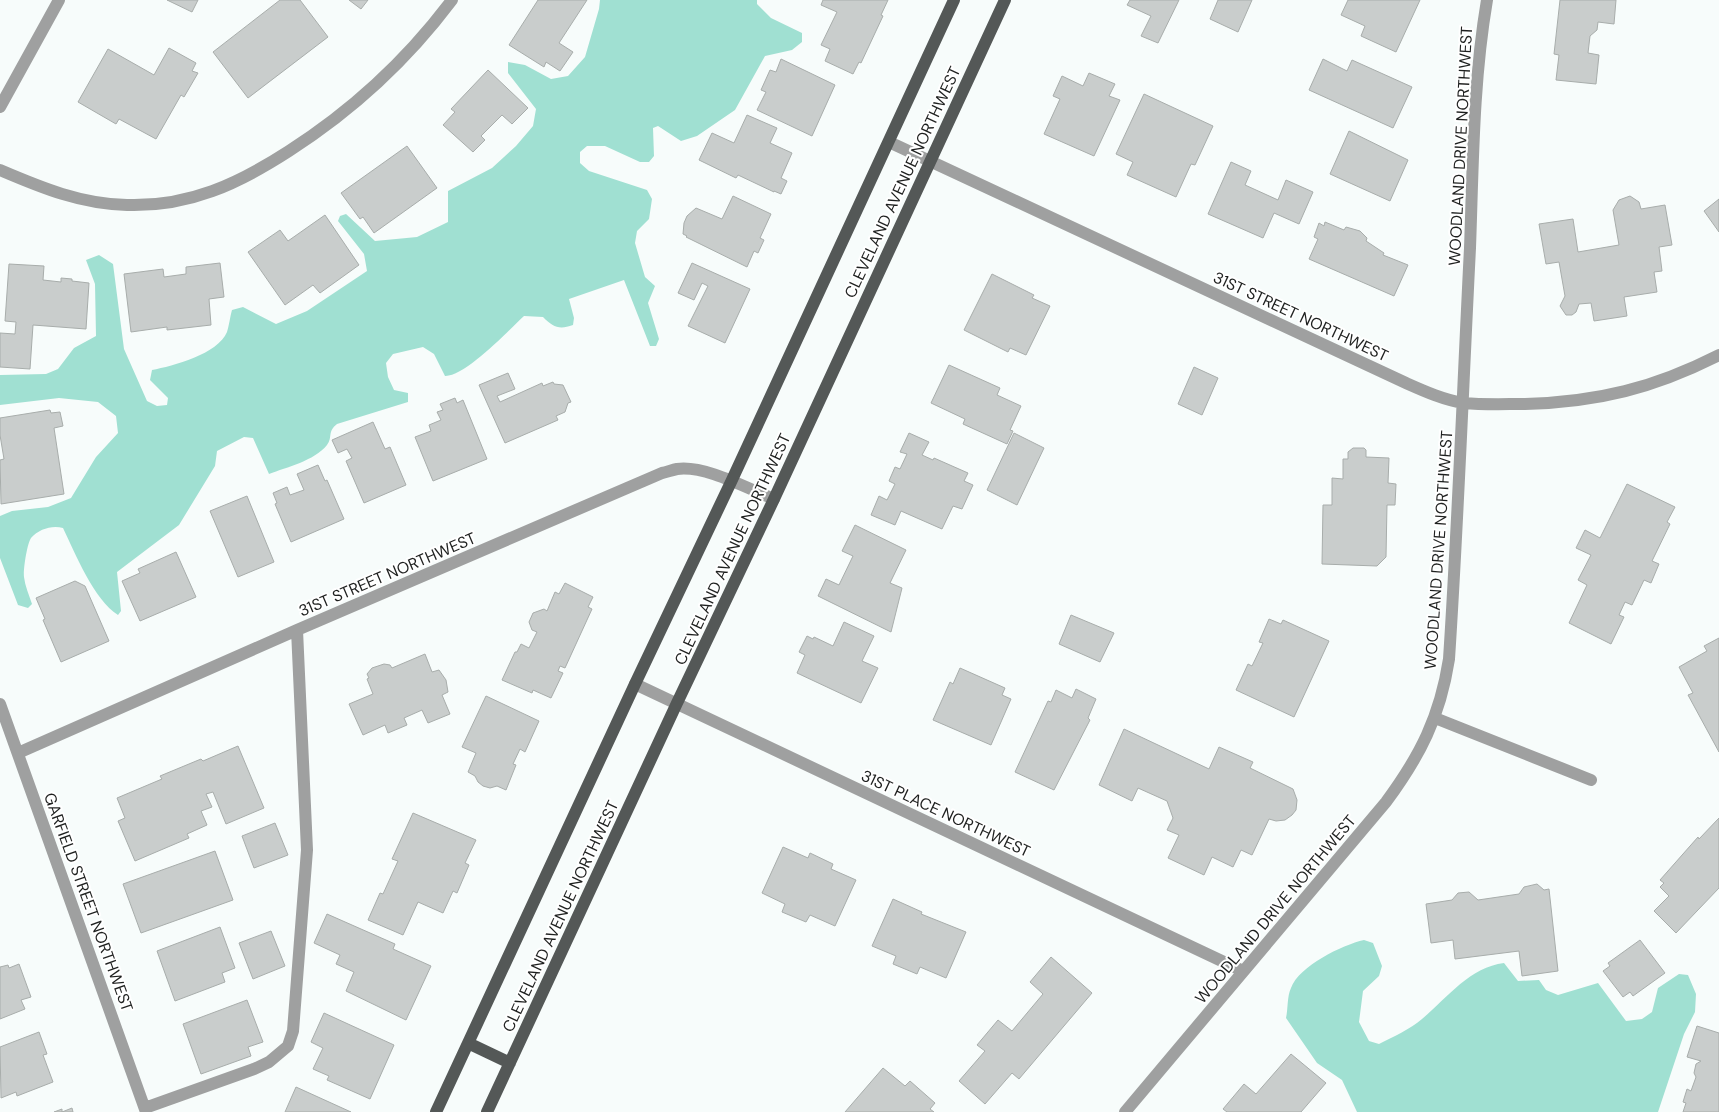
<svg xmlns="http://www.w3.org/2000/svg" width="1719" height="1112" font-family="'DM Sans',sans-serif">
	<style>
		.green { fill: #a0e0d2 }
		.building { fill: #c9cdcc; stroke: #a8adab }
		.lines { fill: none; stroke-linecap: round; stroke-linejoin: round }
		.minor { stroke: #9fa0a0; stroke-width: 12 }
		.major { stroke: #545857; stroke-width: 12 }
		.labels { text-anchor: middle; stroke-width: 4; stroke-linejoin: round; paint-order: stroke }
		.street-label { font-size: 16px; fill: #1e201f; stroke: #fff }
	</style>
	<rect width="100%" height="100%" fill="#f7fcfb"/>
	<!-- green -->
	<path class="green" d="M600,0H757V4L771,18L802,33V42L792,50L765,56L735,110L697,136L681,141L658,126L653,128L654,156L649,162H640L605,146H587L580,152V163L589,171L647,190L652,199L649,219L637,231L635,243L645,277L655,286L648,303L659,339L656,346H650L624,280L569,299L574,318L573,325C559,330 553,327 543,317L524,316C508,331 465,377 445,376L434,354L423,347L393,354L386,363L388,377L394,390L408,393V402L337,424C327,432 333,437 327,445C314,461 287,467 269,474L253,438L244,437L217,451L215,466L179,525L117,572L121,611L118,615C94,600 75,553 63,528C52,525 39,529 31,538C27,544 23,570 24,577C25,586 29,595 32,604L28,608L18,605L0,558V516L12,511L48,507L71,498L96,457L118,433L116,416L98,402L59,398L0,405V375L46,374L58,369L74,348L96,336L95,284L86,260L99,255L113,264L124,349L147,401L157,406L167,405L168,398L150,380L152,370C173,366 218,354 227,332C229,326 230,317 232,310L243,307L276,324L307,311L367,271L364,254L338,221L340,216L346,214L375,241L417,237L448,222V191L492,168L516,146L533,126L536,109L508,73V62L525,65L551,79L568,76L585,57L599,9Z
		M1364,940L1373,943L1382,966L1379,976L1363,991L1359,1022L1369,1041L1379,1044C1393,1037 1410,1029 1422,1019C1447,998 1470,967 1504,963L1518,981L1539,980L1546,990L1558,995L1598,983L1626,1021L1642,1019L1652,1012L1658,988L1679,974L1688,975L1696,994L1695,1012L1684,1034L1658,1112H1357L1342,1080L1317,1063L1286,1018C1288,1009 1287,996 1291,988C1299,966 1342,945 1364,940Z"/>
	<!-- building -->
	<path class="building" d="M167,0H198L192,12Z
		M280,0H300L328,37L248,98L213,52Z
		M349,0H368L361,9Z
		M538,0H587L559,43L573,52L560,71L546,62L544,67L509,45Z
		M823,0H888L881,15L883,16L861,63L859,62L853,74L825,61L830,49L821,45L837,12L821,5Z
		M1130,0H1179L1158,43L1141,36L1151,16L1127,5Z
		M1218,0H1252L1238,32L1210,19Z
		M1348,0H1420L1396,52L1361,36L1365,26L1341,15Z
		M1560,0H1616L1614,24L1598,22L1597,30L1590,36L1588,53L1599,55L1596,84L1556,80L1559,55L1554,54Z
		M169,48L196,63L192,71L198,73L184,97L181,95L156,139L119,119L116,124L78,102L108,49L154,75Z
		M781,59L835,85L812,136L757,110L766,92L761,90L770,70L776,72Z
		M1323,59L1347,71L1352,60L1412,87L1393,128L1309,90Z
		M488,70L528,108L512,124L502,115L481,136L485,140L473,152L443,125L455,112L451,109Z
		M1089,73L1115,84L1109,96L1120,100L1094,156L1044,134L1060,99L1053,96L1062,76L1083,86Z
		M1144,94L1213,126L1195,165L1191,164L1176,197L1127,175L1133,162L1116,154Z
		M747,115L777,128L770,143L792,153L781,178L787,181L781,194L774,191V192L738,175L736,178L699,160L712,133L734,143Z
		M1349,131L1408,160L1390,201L1330,174Z
		M407,146L437,188L374,233L363,217L360,219L341,193Z
		M1231,162L1251,171L1245,185L1278,200L1286,180L1313,192L1299,224L1274,213L1263,238L1208,214Z
		M733,196L771,214L760,238L764,240L758,253L754,251L747,267L686,237L687,236L683,234L684,223L687,216L696,208L722,219Z
		M1630,196L1639,202L1641,209L1665,205L1672,245L1659,247L1662,271L1654,272L1657,292L1624,297L1627,316L1594,321L1591,303L1579,304L1576,312L1572,315H1566L1560,306L1565,296L1559,262L1546,264L1539,224L1573,219L1578,252L1619,245L1613,210L1619,200Z
		M1719,199V232L1704,211Z
		M325,215L359,265L320,293L313,285L285,305L248,252L280,230L288,241Z
		M1325,222L1344,230L1346,227L1360,231L1367,238L1366,241L1384,253L1383,255L1408,265L1394,296L1309,259L1318,239L1314,237L1319,223L1324,226Z
		M220,263L224,297L209,299L211,325L167,330V327L131,332L124,274L163,269L164,277L186,274V267Z
		M692,263L750,289L725,343L688,326L708,286L702,283L694,300L678,293Z
		M9,264L44,266L43,280L61,282V278L72,279V281L89,283L86,329L33,325L30,369L0,367V333L15,334L16,322L5,321Z
		M992,274L1034,295L1032,298L1050,306L1026,355L1010,348L1008,352L964,330Z
		M949,365L1000,388L997,395L1021,406L1010,430L1013,431L1007,444L963,424L965,419L931,403Z
		M1194,367L1218,378L1202,415L1178,404Z
		M508,373L515,389L497,396L500,402L542,383L543,386L553,382L554,384L563,385L571,402L568,403L565,412L556,416L558,420L505,443L479,385Z
		M455,398L457,403L463,400L487,459L433,481L415,437L431,431L429,425L441,420L437,412L443,410L440,404Z
		M50,410L51,413L60,412L63,426L54,428L64,494L1,504L0,460L4,459L0,435V418Z
		M373,422L385,449L390,447L406,485L364,503L346,461L352,458L347,449L338,453L332,440Z
		M909,433L929,442L922,455L933,460L934,458L968,473L964,481L973,485L962,509L953,506L942,529L901,511L895,525L871,515L879,496L887,500L895,484L889,481L895,467L900,469L907,454L900,452Z
		M1014,433L1044,448L1017,505L987,490Z
		M1353,448H1364L1366,450V457L1389,458L1388,483L1396,484L1395,505H1387L1386,557L1377,566L1322,564L1323,505H1332V478L1343,479V459H1348V452Z
		M318,465L325,481L327,480L344,519L291,542L275,504L277,503L273,493L287,487L290,495L304,490L297,474Z
		M1627,484L1675,507L1667,522L1670,524L1652,561L1659,564L1651,583L1644,580L1632,605L1625,602L1619,615L1624,617L1611,644L1569,623L1587,585L1578,580L1591,555L1576,548L1585,530L1600,538Z
		M247,496L274,562L238,577L210,511Z
		M855,525L906,550L890,583L902,588L891,632L818,596L826,579L839,585L853,556L842,551Z
		M176,552L196,597L140,621L122,581L140,573L138,569Z
		M75,581L85,586L109,641L61,662L43,620L45,619L36,598Z
		M565,583L593,597L588,607L592,609L565,668L560,666L558,671L563,673L551,698L533,690L532,693L502,680L515,652H517L521,644L529,648L537,632L532,630L529,622L533,613L544,609L547,611L555,592L559,594Z
		M1071,615L1114,633L1100,662L1059,644Z
		M1269,619L1281,624L1283,620L1329,641L1294,717L1236,690L1248,664L1252,666L1263,643L1259,642Z
		M844,622L874,636L862,661L878,668L861,703L797,673L805,655L799,652L807,636L813,639L814,637L833,646Z
		M1719,638V752L1688,695L1693,693L1679,667L1707,651L1704,646Z
		M425,654L432,672L439,670L446,680L448,692L442,695L450,714L428,723L422,710L404,718L407,725L388,733L385,725L363,735L349,704L373,694L367,679L369,678L367,674L372,668L384,664L390,665L392,668Z
		M960,668L1005,688L1002,695L1011,699L991,745L933,720L950,682L953,684Z
		M1076,689L1096,699L1088,718L1090,720L1054,790L1015,772L1048,701L1051,702L1056,690L1072,698Z
		M486,696L539,721L525,752L520,749L513,764L516,765L506,790L497,786L490,788L483,786L478,782L475,776L468,772L476,753L462,747Z
		M1124,729L1209,769L1219,747L1253,762L1250,768L1293,789L1297,800L1296,810L1292,815L1285,820L1276,821L1269,819L1252,855L1241,850L1233,867L1212,857L1204,875L1168,858L1179,835L1167,830L1173,818L1167,801L1138,788L1132,801L1099,785Z
		M238,746L264,808L226,824L213,792L206,794L212,807L201,811L207,825L187,834L189,838L135,861L118,821L125,818L117,798L162,779L160,776L201,759L203,761Z
		M413,813L476,840L465,863L469,865L457,893L453,891L443,913L418,902L403,935L368,920L380,893L383,894L398,861L392,859Z
		M1719,818V888L1676,933L1654,911L1669,896L1660,887L1664,883L1660,880L1698,837L1699,839Z
		M275,823L288,855L254,868L242,836Z
		M783,847L808,858L810,853L833,864L831,869L856,880L835,926L810,915L806,922L782,912L785,904L762,893Z
		M215,851L233,900L141,933L123,884Z
		M1537,884L1544,890L1549,889L1558,971L1522,976L1519,951L1455,959L1453,940L1431,943L1426,904L1452,900L1458,893L1469,892L1478,900L1519,894L1524,887Z
		M893,899L922,912L921,914L966,932L946,978L920,967L917,974L893,964L896,956L872,946Z
		M327,914L395,944L393,949L431,966L406,1020L346,991L354,972L336,964L340,955L314,943Z
		M220,927L235,968L222,973L225,982L175,1001L157,951Z
		M271,931L285,966L253,979L239,943Z
		M1640,940L1665,973L1633,996L1630,992L1623,997L1603,971L1610,966L1608,963Z
		M1051,957L1092,993L1019,1079L1012,1073L985,1104L959,1081L985,1051L977,1045L998,1020L1012,1031L1043,994L1030,982Z
		M19,964L31,997L21,1000L25,1009L0,1019V967L8,965L9,968Z
		M247,1000L263,1042L248,1047L251,1056L201,1074L183,1024Z
		M324,1013L394,1045L370,1099L327,1080L329,1076L313,1069L323,1048L311,1042Z
		M1697,1026L1719,1033V1112H1683L1686,1103L1683,1102L1687,1089L1691,1091L1696,1077L1694,1073L1696,1064L1701,1061L1687,1057Z
		M39,1032L47,1054L43,1055L53,1082L17,1096L16,1092L1,1098L0,1047Z
		M1291,1054L1326,1083L1301,1112H1227L1223,1109L1244,1084L1256,1094Z
		M883,1068L905,1086L910,1081L935,1103L930,1109L934,1112H845Z
		M296,1087L351,1112H285Z
		M72,1108L73,1112H54L62,1109V1112Z"/>
	<g class="lines">
		<!-- minor -->
		<path class="minor" d="M0,107L59,0
			M889,142L1406,383C1424,391 1444,400 1464,403C1484,405 1505,404 1525,404C1598,402 1654,388 1719,355
			M0,170C42,188 81,204 127,205C189,207 238,184 289,151C353,110 407,60 452,0
			M635,684L1243,971
			M0,704L146,1112
			M1435,718L1591,780
			M18,753L297,630L662,473C667,472 672,470 677,469C706,465 748,489 774,499
			M145,1108L254,1069L269,1062L288,1046L293,1031L307,850L297,630
			M1125,1112L1386,802C1420,756 1440,717 1449,659C1458,522 1463,385 1470,248C1473,166 1473,82 1487,0"/>
		<!-- major -->
		<path class="major" d="M468,1043L510,1063
			M436,1112L635,684L731,482L954,0
			M487,1112L677,703L774,499L1005,0"/>
	</g>
	<g class="labels">
		<!-- street labels -->
		<g class="street-label">
			<text transform="translate(1460 146) rotate(-87)" y="6">WOODLAND DRIVE NORTHWEST</text>
			<text transform="translate(902 182) rotate(-65)" y="6">CLEVELAND AVENUE NORTHWEST</text>
			<text transform="translate(1301 316) rotate(25)" y="6">31ST STREET NORTHWEST</text>
			<text transform="translate(732 549) rotate(-65)" y="6">CLEVELAND AVENUE NORTHWEST</text>
			<text transform="translate(1438 550) rotate(-86)" y="6">WOODLAND DRIVE NORTHWEST</text>
			<text transform="translate(387 574) rotate(-23)" y="6">31ST STREET NORTHWEST</text>
			<text transform="translate(946 813) rotate(25)" y="6">31ST PLACE NORTHWEST</text>
			<text transform="translate(89 902) rotate(70)" y="6">GARFIELD STREET NORTHWEST</text>
			<text transform="translate(1275 909) rotate(-50)" y="6">WOODLAND DRIVE NORTHWEST</text>
			<text transform="translate(560 916) rotate(-65)" y="6">CLEVELAND AVENUE NORTHWEST</text>
		</g>
	</g>
</svg>
